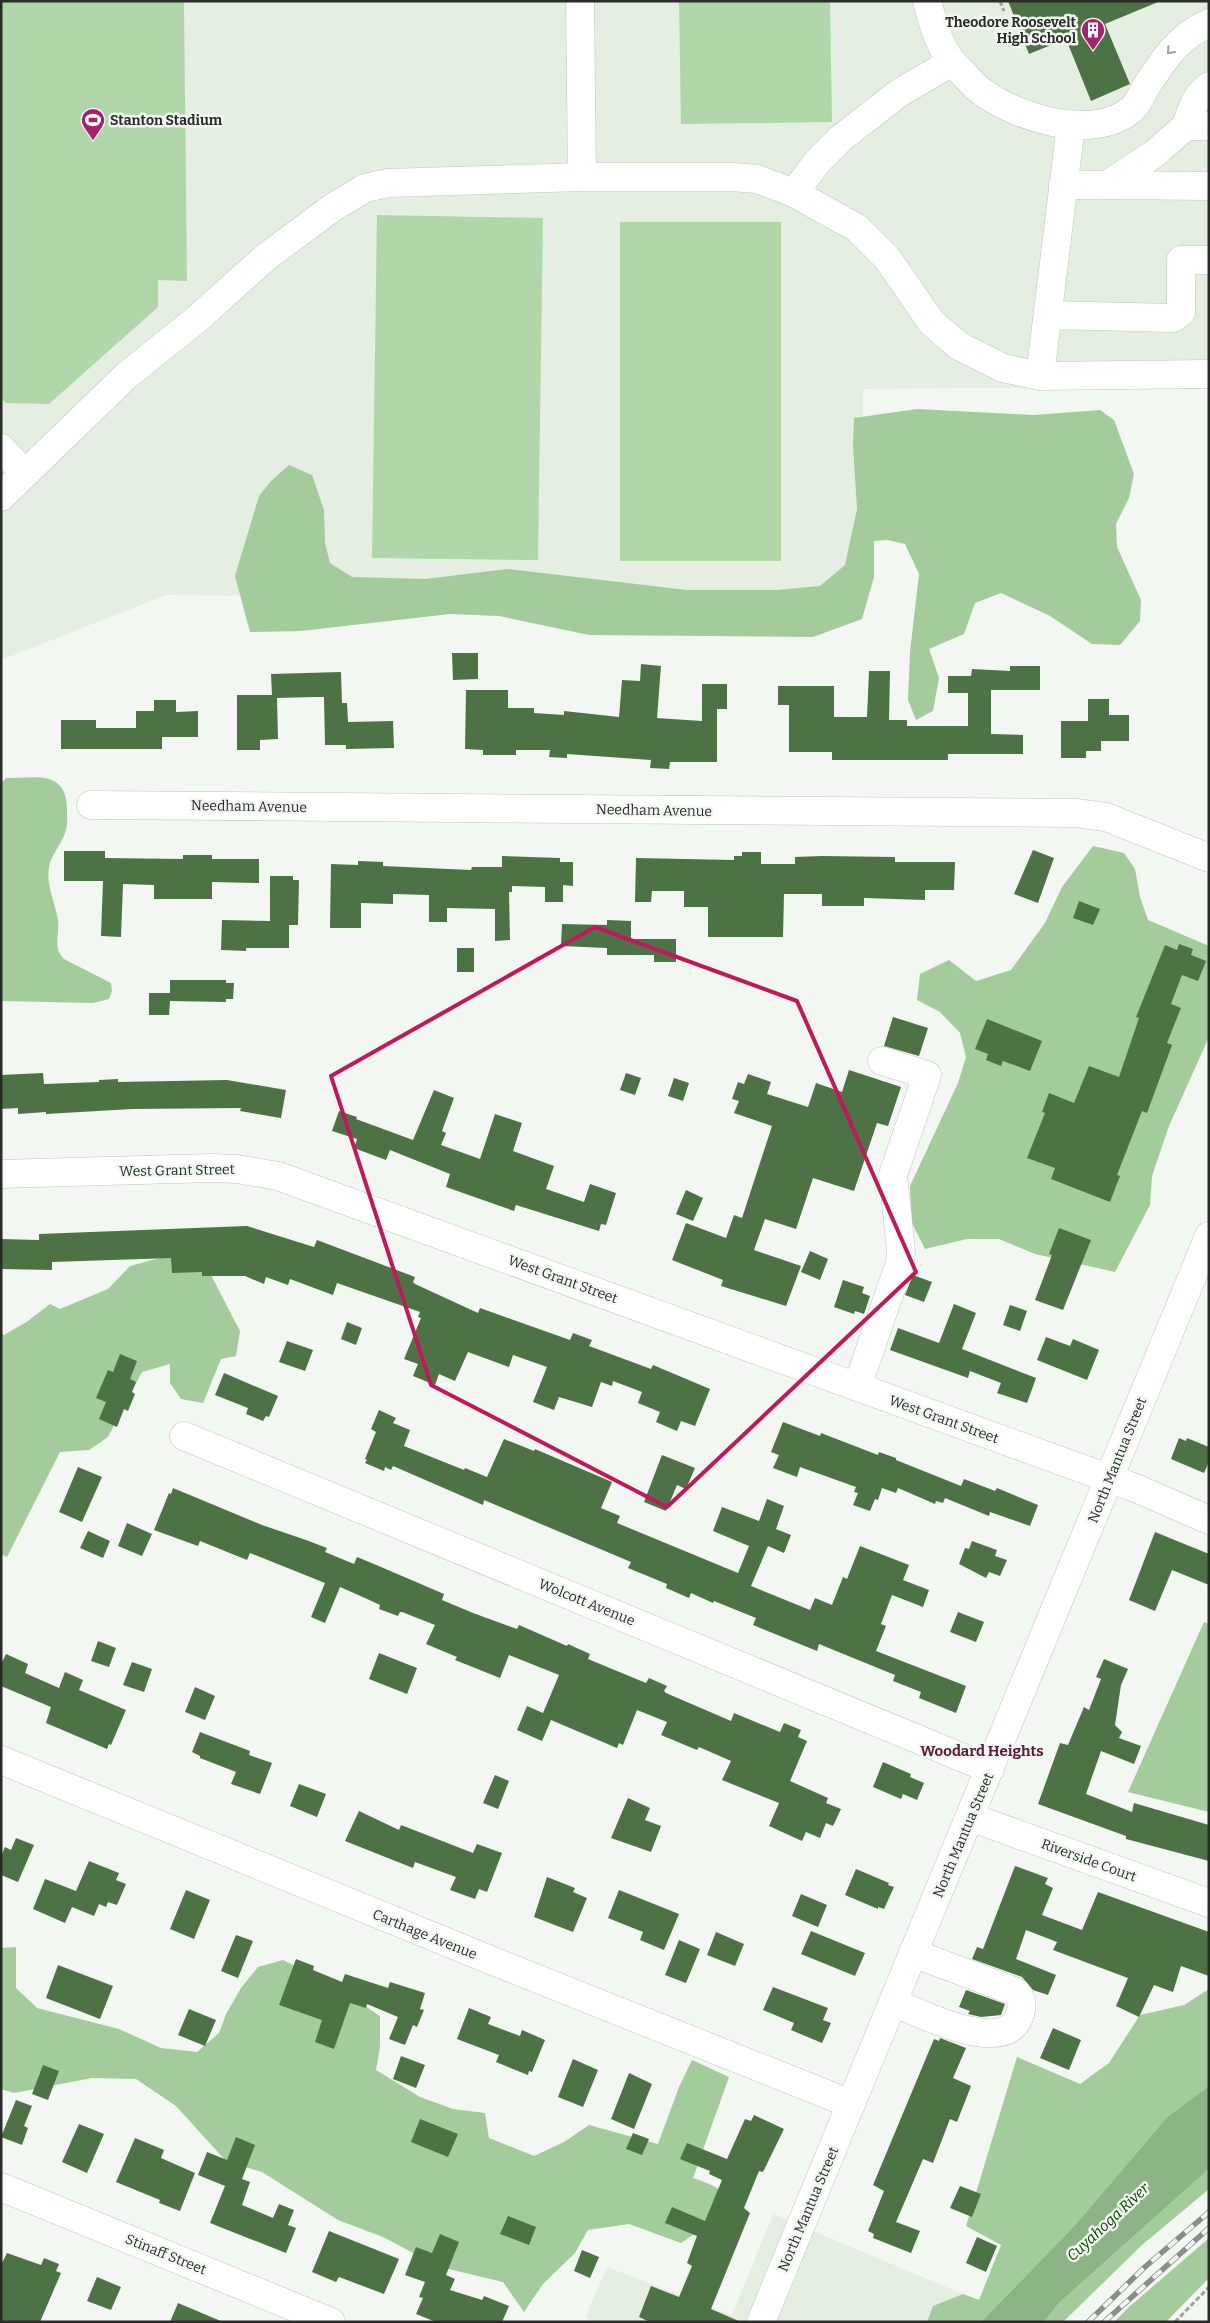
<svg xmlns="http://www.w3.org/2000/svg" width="1210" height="2323" font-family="Bitter,serif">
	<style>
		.built { fill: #e4efe2 }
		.green { fill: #b1d6aa }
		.forest { fill: #a3cb9c }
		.water { fill: #8db486 }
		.building { fill: #4d7246 }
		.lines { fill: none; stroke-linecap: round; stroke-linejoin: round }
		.minor-casing { stroke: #c0c6bf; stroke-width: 29 }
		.major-casing { stroke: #c0c6bf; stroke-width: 29 }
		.path { stroke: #9ea39e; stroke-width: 3; stroke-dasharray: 5 2.5; stroke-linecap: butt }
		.minor { stroke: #fff; stroke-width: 28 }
		.major { stroke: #fff; stroke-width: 28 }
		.rail-casing { stroke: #8a8e89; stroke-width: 5.5 }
		.rail { stroke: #f2f8f1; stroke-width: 4; stroke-dasharray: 11; stroke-linecap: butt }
		.oneway { stroke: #9fa09f }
		.marked { fill: none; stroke: #c2185b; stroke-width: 4; stroke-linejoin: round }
		.labels { text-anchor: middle; stroke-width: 5; stroke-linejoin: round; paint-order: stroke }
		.poi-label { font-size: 14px; font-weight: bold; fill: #2a2c2a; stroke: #f2f8f1; text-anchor: end }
		.street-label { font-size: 14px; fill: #2a2c2a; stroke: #f2f8f1 }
		.neighbourhood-label { font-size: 15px; font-weight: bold; fill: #5b1c3d; stroke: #f2f8f1 }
		.water-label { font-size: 15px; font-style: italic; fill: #0b4301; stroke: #f2f8f1 }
	</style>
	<rect width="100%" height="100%" fill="#f2f8f1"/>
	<!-- built -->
	<path class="built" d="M1,1H1209V387L863,389V601L166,595L1,660Z
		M773,2214L963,2294L933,2306L927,2322H594L585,2318L607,2267L732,2315Z"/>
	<!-- green -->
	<path class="green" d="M1,1H184L187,281L158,280V307L49,404L6,403L1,398Z
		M679,1H830L832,122L681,124Z
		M377,215L543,218L538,560L372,558Z
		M620,222H781V561H620Z"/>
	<!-- forest -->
	<path class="forest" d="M917,409L1034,415L1100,410L1114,420L1134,474L1129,498L1116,524L1117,547L1141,600L1140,621L1120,645L1092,644L1050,616L1001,593L975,603L964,634L929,649L939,678L933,711L916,720L908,700L910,652L919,574L905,544L888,540L874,541V577L862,619L813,637L589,635L499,616L450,614L301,631L250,632L235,576L259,496L271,481L289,465L312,475L324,510L325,543L330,563L352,577L425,579L507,569L687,590H777L820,586L845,565L857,509L853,445L854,418Z
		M6,778C36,778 67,769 67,810C67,817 68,826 65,833C61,845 51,855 49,867C46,885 55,903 58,920C60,935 52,946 64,959L111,983L112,991L109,999L93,1003L1,1001V784Z
		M1093,846L1124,853L1135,869L1140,897L1148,920L1209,946V1037L1169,1126L1152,1176L1150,1205L1115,1272L1035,1254L999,1239H967L925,1249L912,1223L910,1186L958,1083L966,1057L960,1033L940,1012L917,1000L920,974L949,960L976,981L1011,970L1045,923L1062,887Z
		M197,1248L240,1331L236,1356L221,1359L203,1403L181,1399L170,1383V1364L142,1372L108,1437L89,1450L60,1452L7,1557L1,1554V1333L4,1335L28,1321L50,1304L60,1309L108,1289L130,1266Z
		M1204,1622L1209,1624V1812L1128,1792Z
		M16,1947V1988L37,2008L119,2029L161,2048L197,2052L219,2033L226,2014L241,1988L258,1967L283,1960L333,1985L380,2016V2047L376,2070L420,2097L453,2109L485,2113L489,2138L534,2156L564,2142L589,2125L658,2144L679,2087L692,2060L729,2077L693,2178C711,2183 726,2194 744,2200L681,2243L629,2224L588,2230L575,2253L543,2284L524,2312L503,2282L440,2267L383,2237L338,2220L262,2172L226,2161L176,2106L136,2079L92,2078L14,2093L1,2089V1948Z
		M1209,1989V2086L1168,2116L1075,2225L981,2322H927L933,2306L963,2294L979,2300L1001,2245L966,2226L1017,2057L1080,2084L1109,2063L1140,2015L1184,2005Z
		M1209,2169V2189L1142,2245L1063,2322H1044L1059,2303Z
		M1209,2238V2278L1166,2322H1114L1129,2307Z"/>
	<!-- water -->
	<path class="water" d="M1209,2086V2169L1059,2303L1044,2322H981L1075,2225L1168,2116Z"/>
	<!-- building -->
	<path class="building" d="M1008,1H1158V2L1105,24L1130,84L1091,101L1066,39L1029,54Z
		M452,653H478V679L453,680Z
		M641,664L661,666L657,718L702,721V684H727V709H717V762H670L669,769L650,768L651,760L567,754V758L549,757L550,750H516V755H483V750L465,749L466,690H508V708H534V713L564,715V711L619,717L622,680L640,681Z
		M1010,666H1040V690H991V734L1023,735V754H948V760H832V752H789V705H778V686H834V717H867L869,671H890L889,720H907V726H968V693H948V676H971L972,669L1010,671Z
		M341,672L342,703H347L348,722L393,721L394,748L346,749V745H325L324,697H314L277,698L278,739L260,740V750H237V695H272L271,674Z
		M1088,699H1109V715H1129V741H1101V751H1086V758H1061V721H1088Z
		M154,700H176V712L198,711V737H162V749H61V720H96V728H136V711H154Z
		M1033,850L1054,858L1038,903L1014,894Z
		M64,851H105V858L183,859V855H212V859H259V883L212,882V899H154V885L123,884L121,937L101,936L103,881H64Z
		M742,852H761V864H795V857L822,856L895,857V862H955L954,890H925V900L864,898V906H822V894H784L783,937H708V907H684V891H652L651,902H635L636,858L734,860V856H742Z
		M502,856L560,858V862H573V886L563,885V902H545V887L512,886V892H509L510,940L495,941V909L447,908V922H429V895L393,894V904L361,903V928H330L331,864L358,865V861L383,862V866L471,870L472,867H502Z
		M270,876H293V880H299L298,925H289V948H246V951L221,950L222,920L270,921Z
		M1079,901L1100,909L1093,925L1073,918Z
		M607,920L631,921V939H676V962H654V955H607V948L561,946L562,924L607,925Z
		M1179,944L1193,949L1191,955L1206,961L1198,981L1182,975L1171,1004L1181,1008L1167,1043L1172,1045L1147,1113L1142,1111L1117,1175L1120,1176L1110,1202L1051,1179L1055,1168L1027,1158L1045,1113L1042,1112L1049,1093L1074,1103L1089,1066L1119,1077L1139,1018L1136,1017L1165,945L1177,950Z
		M457,948H474V972H457Z
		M170,980H226V983H234L233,999H226V1002L170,1001L169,1015H149V993H170V999Z
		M893,1017L928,1028L919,1056L884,1046Z
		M987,1019L1042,1041L1030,1071L1003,1061L1001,1066L986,1060L988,1054L975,1049Z
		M849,1070L901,1087L888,1126L877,1123L854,1191L813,1178L796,1229L765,1219L754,1250L801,1266L786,1306L721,1286L723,1280L672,1260L686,1223L726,1238L734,1215L742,1218L772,1126L734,1113L739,1101L732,1099L738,1082L744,1084L748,1074L771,1082L767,1094L808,1107L816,1083L842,1092Z
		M43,1073L44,1084L99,1082V1080L118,1079V1082L227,1080L286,1090L281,1118L240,1111L241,1108L132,1109L46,1114V1112L18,1114V1108L1,1109V1075Z
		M626,1073L641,1078L635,1095L620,1090Z
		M674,1078L689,1083L683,1101L668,1096Z
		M434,1090L454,1098L442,1131L446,1133L441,1145L480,1159L495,1114L522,1123L513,1151L554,1166L546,1189L584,1202L590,1184L616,1193L606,1225L601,1224L599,1231L516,1205L514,1211L446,1187L450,1174L390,1150L386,1160L354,1148L357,1139L332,1131L339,1111L357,1117L356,1119L413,1140Z
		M686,1190L703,1198L693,1221L676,1214Z
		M247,1226L314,1247L317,1240L415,1277L413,1282L415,1284L478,1313L480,1308L570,1340L573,1333L592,1340L589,1346L651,1369L653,1365L710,1389L695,1426L681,1421L677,1431L656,1422L660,1412L638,1403L642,1392L613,1381L612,1386L601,1382L592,1407L559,1397L554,1410L533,1402L547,1367L513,1355L509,1367L468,1352L455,1381L439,1374L435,1385L413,1376L418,1364L404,1359L421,1318L418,1317L420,1312L337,1283L333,1295L290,1279L288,1285L266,1277L264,1284L245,1276H202V1272L172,1273L171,1258L52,1262V1270L1,1269V1239L39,1240V1234Z
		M1059,1228L1091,1240L1063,1310L1035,1300L1052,1255L1049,1254Z
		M810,1251L828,1259L820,1280L801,1272Z
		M913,1275L932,1282L924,1302L905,1295Z
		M843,1280L864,1287L862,1293L870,1296L864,1314L855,1311L854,1314L834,1307Z
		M954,1304L976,1313L962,1349L1036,1378L1027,1403L997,1393L1001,1383L970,1371L968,1378L890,1350L898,1328L939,1343Z
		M1010,1305L1027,1311L1020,1331L1003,1325Z
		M347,1322L362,1328L356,1345L341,1339Z
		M1046,1337L1070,1346L1073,1339L1099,1350L1087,1380L1037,1360Z
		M287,1341L313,1350L305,1371L279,1362Z
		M120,1354L137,1361L130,1379L136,1382L132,1392L135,1394L128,1411L124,1409L117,1427L99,1419L106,1402L96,1398L108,1370L113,1372Z
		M224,1373L278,1396L269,1417L266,1416L263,1421L246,1414L248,1408L215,1395Z
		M379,1410L396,1418L393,1423L410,1430L404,1446L464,1470L465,1468L487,1477L504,1439L534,1451L535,1449L612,1482L601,1508L620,1516L617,1523L738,1573L749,1546L713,1531L722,1507L759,1521L767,1499L784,1506L776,1529L791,1535L784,1553L768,1546L751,1586L810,1610L815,1598L832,1605L843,1577L847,1579L860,1546L909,1565L903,1580L929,1590L923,1607L892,1595L881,1624L886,1626L876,1651L966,1686L956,1713L919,1698L921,1692L893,1681L895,1675L819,1644L817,1651L753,1625L756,1618L714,1601L713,1603L691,1593L689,1598L666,1588L667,1584L628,1568L631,1562L484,1500L483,1505L393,1466L391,1470L385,1467L384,1471L365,1463L367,1460L365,1459L376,1432L371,1429Z
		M783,1422L820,1436L821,1433L878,1455L879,1452L896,1458V1460L961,1486L964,1479L995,1491L997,1488L1038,1505L1030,1526L990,1512L989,1516L945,1498L943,1503L936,1501L935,1504L898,1488L896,1493L882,1488L878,1500L875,1499L870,1511L853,1505L858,1493L854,1492L856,1487L800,1467L797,1477L773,1468L779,1455L771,1452Z
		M1179,1438L1186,1441L1187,1438L1209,1447V1462L1204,1473L1171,1459Z
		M662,1455L695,1468L686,1489L677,1485L666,1511L644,1502Z
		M78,1467L102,1477L82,1522L59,1512Z
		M173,1488L262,1525L306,1540L327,1548L325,1552L354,1564L357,1557L374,1564L444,1594L442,1600L473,1613L517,1629L519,1625L567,1646L568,1644L590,1654L588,1659L646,1683L649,1678L667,1686L664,1691L666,1693L731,1721L734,1713L780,1732L784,1723L801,1730L798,1737L807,1741L790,1781L828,1798L826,1803L841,1809L833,1826L826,1823L820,1838L806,1832L802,1841L769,1826L779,1803L722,1780L731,1761L699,1747L697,1750L661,1735L667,1722L637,1710L623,1745L619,1743L617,1748L551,1720L542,1741L517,1730L527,1706L543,1713L559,1675L509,1655L500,1678L455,1660L457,1657L426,1644L435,1625L402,1612H400L398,1616L379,1609L380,1605L365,1598L340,1587L325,1623L311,1617L325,1583L250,1553L247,1560L200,1541L198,1546L154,1530L169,1493L171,1494Z
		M127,1523L152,1534L142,1556L118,1546Z
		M88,1531L110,1541L103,1558L80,1548Z
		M1155,1532L1209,1554V1585L1172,1570L1155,1611L1129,1600Z
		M972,1541L997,1550L995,1556L1007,1560L1000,1576L989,1572L986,1578L959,1564L965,1548L969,1549Z
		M958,1612L984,1622L976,1642L950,1632Z
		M98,1641L116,1648L109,1667L91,1661Z
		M379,1653L417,1668L407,1694L369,1679Z
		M6,1654L28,1664L25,1673L59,1688L65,1672L83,1680L79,1690L126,1710L111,1745L109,1744L107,1749L46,1723L51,1707L1,1686V1664Z
		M1104,1659L1128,1669L1121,1685L1115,1725L1122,1732L1119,1738L1141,1746L1134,1764L1101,1751L1086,1794L1132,1812L1134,1803L1209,1825V1861L1126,1839V1836L1038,1804L1060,1743L1068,1745L1084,1707L1089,1710L1101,1679L1096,1677Z
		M132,1662L152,1669L144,1692L123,1685Z
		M195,1687L215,1696L205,1720L185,1712Z
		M200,1732L250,1751L249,1755L272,1763L260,1794L231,1784L236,1772L200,1758V1756L192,1752Z
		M883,1762L911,1774L910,1777L924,1783L917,1800L903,1794L901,1799L873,1787Z
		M495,1775L509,1781L498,1809L483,1803Z
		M299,1784L326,1794L317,1817L290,1806Z
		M628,1798L650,1808L645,1820L661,1826L651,1852L611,1838Z
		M359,1811L399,1830L401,1825L473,1853L477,1844L502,1853L487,1892L479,1889L475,1899L450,1890L456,1877L415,1862L413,1868L345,1841Z
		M16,1838L34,1845L18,1882L1,1875V1856L5,1847L11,1850Z
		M89,1861L119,1873L116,1880L126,1884L117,1905L108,1902L106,1907L99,1904L94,1916L72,1907L65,1923L33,1909L45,1879L76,1891Z
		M1015,1866L1048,1878L1045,1884L1053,1888L1042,1915L1082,1930L1098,1892L1209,1932V1976L1181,1966L1173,1992L1154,1985L1139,2017L1116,2006L1128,1978L1053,1950L1057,1942L1026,1930L1016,1959L1056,1975L1048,1995L1033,1990L1022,1977L972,1959L977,1947L983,1949Z
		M856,1869L889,1883L888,1885L894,1887L884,1909L878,1907V1909L845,1895Z
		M547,1877L575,1888L573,1892L587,1898L573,1932L534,1917Z
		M186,1890L210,1900L194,1939L170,1929Z
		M619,1890L679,1914L664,1950L640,1940L643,1932L608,1918Z
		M801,1894L827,1905L818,1927L792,1916Z
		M811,1931L865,1953L855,1976L801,1954Z
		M716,1932L744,1944L735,1966L707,1955Z
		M236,1935L253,1941L238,1978L221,1971Z
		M679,1940L700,1949L686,1983L665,1975Z
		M296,1959L314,1966L313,1970L342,1982L345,1974L388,1988L390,1982L425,1993L420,2009L424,2010L417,2027L413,2025L405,2045L389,2039L398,2017L367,2004L366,2008L350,2003L334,2049L315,2042L322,2020L279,2005Z
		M58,1965L113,1986L100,2019L46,1998Z
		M773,1987L828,2008L823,2020L831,2023L822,2043L791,2030L794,2023L763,2010Z
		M966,1990L1005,2004L1001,2015L981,2017L968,2014L970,2011L959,2007Z
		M469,2008L491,2017L488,2024L520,2036L522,2030L545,2040L532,2072L529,2071L528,2075L496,2062L499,2055L457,2039Z
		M189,2009L216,2020L205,2046L178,2035Z
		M1053,2028L1081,2040L1069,2070L1040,2058Z
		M940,2038L966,2048L953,2078L971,2086L957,2122L950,2119L933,2163L923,2159L896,2222L920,2231L911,2253L873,2238L874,2234L868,2231L884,2191L873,2185L934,2039L939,2041Z
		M401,2056L425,2065L416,2088L393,2079Z
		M573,2059L598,2070L583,2107L558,2097Z
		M43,2065L59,2071L48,2100L32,2094Z
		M629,2073L652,2084L634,2129L611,2119Z
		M16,2100L32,2106L24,2126L28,2128L22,2145L1,2137Z
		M754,2115L784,2129L763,2172L759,2171L744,2208L750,2213L711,2309L741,2322H650L639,2317L651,2286L679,2297L692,2266L687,2263L697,2236L665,2223L672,2207L705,2221L722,2180L709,2174L710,2171L680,2159L687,2143L727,2159L745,2119L751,2121Z
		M420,2119L458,2134L448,2157L411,2142Z
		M79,2124L104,2134L87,2173L62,2162Z
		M633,2133L649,2139L642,2155L626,2149Z
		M236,2137L255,2145L242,2179L250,2182L242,2205L273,2218L279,2204L294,2210L288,2225L296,2228L286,2253L210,2223L225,2186L198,2175L207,2152L227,2160Z
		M135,2138L164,2150L161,2158L195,2173L180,2211L159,2203L160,2200L116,2182Z
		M960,2186L981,2194L972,2217L950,2208Z
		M508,2216L536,2227L529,2245L500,2234Z
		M329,2231L399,2259L384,2294L339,2277L336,2282L312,2272Z
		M440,2234L459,2242L446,2275L455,2279L450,2290L482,2300L484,2296L509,2306L502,2322H436L416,2314L423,2298L419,2297L425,2282L405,2275L416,2247L432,2253Z
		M977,2237L997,2246L986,2272L966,2263Z
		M582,2250L599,2257L590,2278L574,2271Z
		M7,2253L41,2265L44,2258L59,2264L56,2271L61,2273L40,2322H1V2265Z
		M97,2277L121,2287L111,2310L87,2301Z
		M178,2303L223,2322H170Z"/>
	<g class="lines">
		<!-- minor casing -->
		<g class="minor-casing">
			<path id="minor" d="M580,1L582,177
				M952,62C960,70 968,79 976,87C1012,117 1093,143 1132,109C1138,104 1142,94 1146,87C1163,60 1179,36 1209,23
				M1209,86C1195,96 1191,112 1186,126H1209
				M1063,185H1107L1154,154L1186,126
				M1107,185L1209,186
				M794,193L818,161L840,139L899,93L952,62C938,44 933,23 927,1
				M1048,315L1173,318L1181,312V260H1209
				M1040,376L1071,125
				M1,448L25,474
				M1,497L126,376L197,319L266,257L332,208L365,188L388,183L582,177H732L757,179L794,193L857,228L887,258L932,323L959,346L1003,368L1040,376L1209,374
				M91,805L1075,813L1106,817L1209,858
				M1,1174L211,1168L237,1169L278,1176L1138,1489L1209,1520
				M857,1387L900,1263L901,1250L893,1175L927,1075L882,1061
				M184,1436L990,1769
				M1,1760L488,1959L851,2104
				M970,1817L1209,1903
				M893,2002C919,2013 1004,2056 1019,2017C1023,2007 1023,2000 1016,1992L913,1953
				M1,2187L331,2322"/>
		</g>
		<!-- major casing -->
		<g class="major-casing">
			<path id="major" d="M761,2322L1209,1236"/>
		</g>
		<!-- path -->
		<path class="path" d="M1000,1L1004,11
			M1175,2322L1209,2287"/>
		<!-- minor -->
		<use href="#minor" class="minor"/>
		<!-- major -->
		<use href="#major" class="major"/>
		<!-- rail casing -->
		<g class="rail-casing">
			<path id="rail" d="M1088,2322L1146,2266L1209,2212
				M1104,2322L1209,2228"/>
		</g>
		<!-- rail -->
		<use href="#rail" class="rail"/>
	</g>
	<!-- one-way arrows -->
	<defs><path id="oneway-chevron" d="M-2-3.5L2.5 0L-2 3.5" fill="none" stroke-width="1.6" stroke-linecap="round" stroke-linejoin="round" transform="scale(1.25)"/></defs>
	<use class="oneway" href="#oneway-chevron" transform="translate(1170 51) rotate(132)"/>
	<!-- marked area -->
	<path class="marked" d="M595,927L797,1001L916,1272L667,1507L431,1385L331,1076Z"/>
	<!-- icons -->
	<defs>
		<g id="building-pin" transform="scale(1.25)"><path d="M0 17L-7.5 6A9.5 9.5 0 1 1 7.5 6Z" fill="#a6216e" stroke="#f2f8f1"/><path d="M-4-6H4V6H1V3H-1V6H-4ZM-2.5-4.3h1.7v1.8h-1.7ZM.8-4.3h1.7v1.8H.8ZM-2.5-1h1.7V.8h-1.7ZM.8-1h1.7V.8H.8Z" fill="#fff"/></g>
		<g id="stadium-pin" transform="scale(1.25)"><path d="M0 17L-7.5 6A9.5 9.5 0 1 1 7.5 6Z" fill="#a6216e" stroke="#f2f8f1"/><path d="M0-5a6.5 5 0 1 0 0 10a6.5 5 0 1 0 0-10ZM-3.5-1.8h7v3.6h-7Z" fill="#fff"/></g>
	</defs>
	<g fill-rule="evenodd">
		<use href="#building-pin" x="1093" y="30"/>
		<use href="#stadium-pin" x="93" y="120"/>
	</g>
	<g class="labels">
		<!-- poi labels -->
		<g class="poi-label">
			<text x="1076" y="27">Theodore Roosevelt<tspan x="1076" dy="16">High School</tspan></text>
			<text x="110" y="125" text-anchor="start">Stanton Stadium</text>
		</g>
		<!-- street labels -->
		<g class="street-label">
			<text transform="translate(249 806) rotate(1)" y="5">Needham Avenue</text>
			<text transform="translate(654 810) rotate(1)" y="5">Needham Avenue</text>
			<text transform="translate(177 1170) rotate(-1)" y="5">West Grant Street</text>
			<text transform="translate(563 1279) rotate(20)" y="5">West Grant Street</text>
			<text transform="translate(944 1419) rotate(20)" y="5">West Grant Street</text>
			<text transform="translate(1117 1460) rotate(-68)" y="5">North Mantua Street</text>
			<text transform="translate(587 1602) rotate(22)" y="5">Wolcott Avenue</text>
			<text transform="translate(963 1835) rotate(-67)" y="5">North Mantua Street</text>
			<text transform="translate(1089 1860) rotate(20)" y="5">Riverside Court</text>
			<text transform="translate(425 1934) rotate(22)" y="5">Carthage Avenue</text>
			<text transform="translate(808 2209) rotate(-67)" y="5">North Mantua Street</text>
			<text transform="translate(166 2254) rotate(22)" y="5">Stinaff Street</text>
		</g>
		<!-- neighbourhood labels -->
		<g class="neighbourhood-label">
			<text x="982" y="1756">Woodard Heights</text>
		</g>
		<!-- water labels -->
		<g class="water-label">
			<text transform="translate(1108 2222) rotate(-43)" y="5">Cuyahoga River</text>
		</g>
	</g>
	<!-- border -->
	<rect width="1210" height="2323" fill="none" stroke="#2a2c2a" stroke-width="5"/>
</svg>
